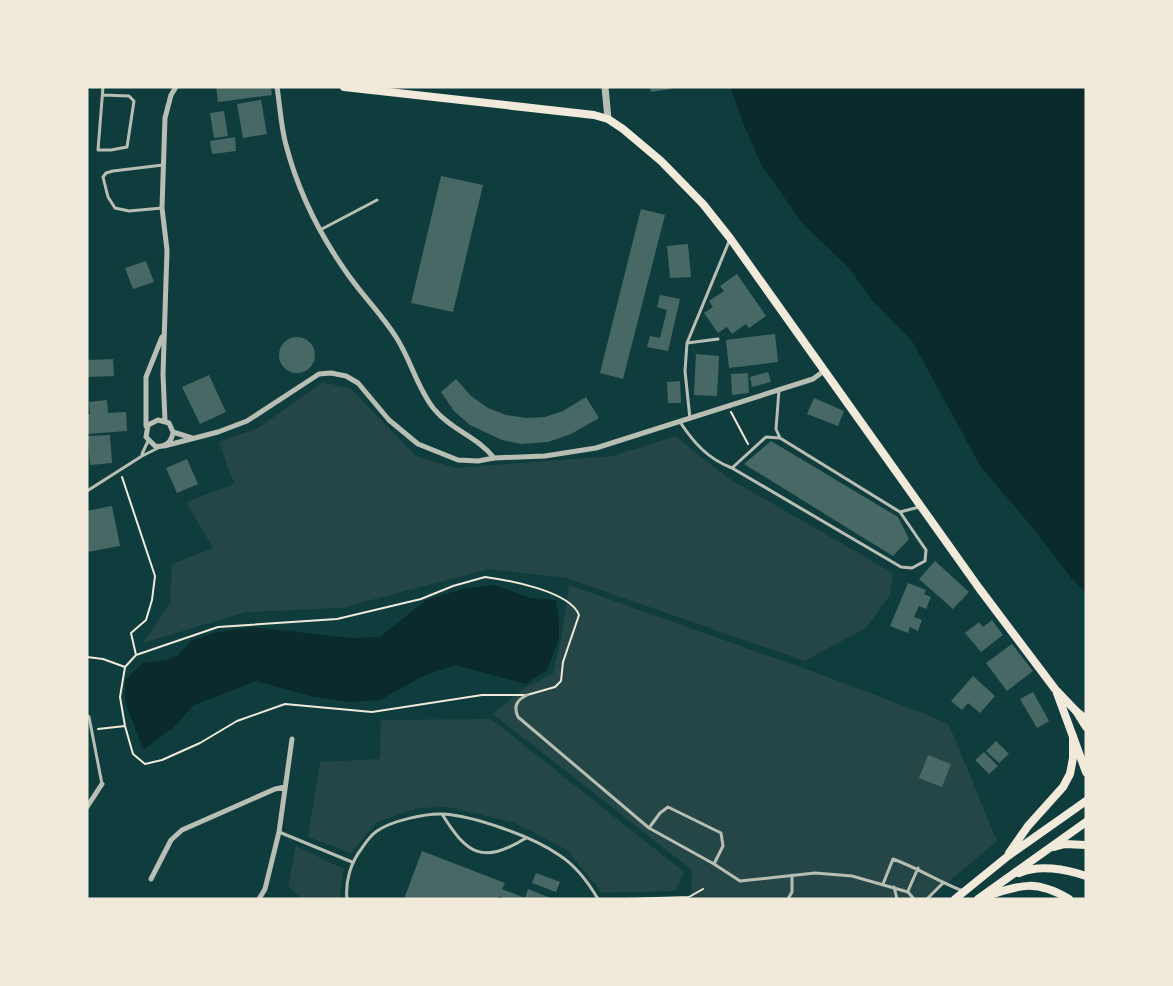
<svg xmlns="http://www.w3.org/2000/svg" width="1173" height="986" font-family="'IBM Plex Serif',serif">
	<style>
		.green { fill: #244646 }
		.water { fill: #0a2a2b }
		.building { fill: #486865 }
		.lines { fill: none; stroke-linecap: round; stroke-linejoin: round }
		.path { stroke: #f1e9da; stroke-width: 2 }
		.service { stroke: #b8beb3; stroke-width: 3 }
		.minor { stroke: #b8beb3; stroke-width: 5 }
		.tertiary { stroke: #b8beb3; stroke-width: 7 }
		.secondary { stroke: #f1e9da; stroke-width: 8 }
		.primary { stroke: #f1e9da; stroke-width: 8 }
	</style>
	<rect width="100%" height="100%" fill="#0f3d3e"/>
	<!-- green -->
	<path class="green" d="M323,382L351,389L416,456L456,468L613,456L675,436L728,478L893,573L890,595L866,628L804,661L566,578L489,569L341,608L246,612L143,643L170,603L172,564L213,548L186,502L234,484L219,442L258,428Z
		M569,585L825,676L928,715L949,725L997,841L928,899H691L692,870L493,714L524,688L553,674L562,635Z
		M491,719L684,872L675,891L602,893L567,850L515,823L448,807L418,808L377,822L351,853L308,837L320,762L380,759L381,720Z
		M296,846L344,869L340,892L342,899H302L288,886Z"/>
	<!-- water -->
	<path class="water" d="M730,87H1086V593L1072,579L1033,528L981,467L912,341L872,300L850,269L802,223L761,164L746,130Z
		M494,585L531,598L556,600L559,620V639L547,670L526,684L455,665L421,677L380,700L348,702L310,696L256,681L194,705L173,728L143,750L125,701V680L143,663L167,660L178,655L192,640L214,633L252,627L350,638L380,637L426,600L462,589Z"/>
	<!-- building -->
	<path class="building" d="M216,87H271L272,95L218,102Z
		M650,87H671V89L651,92Z
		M261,100L267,134L243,138L237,104Z
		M224,111L228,136L214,138L210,113Z
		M235,137L236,151L212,154L210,141Z
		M441,176L483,185L453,312L411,303Z
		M641,209L665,215L623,379L600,373Z
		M688,244L691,277L670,278L667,246Z
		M146,261L154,282L133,289L125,268Z
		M737,274L766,316L749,328L746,324L732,334L727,327L718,333L704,313L713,307L709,301L724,291L720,286Z
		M660,295L680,299L668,351L647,347L650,336L660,338L667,310L657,307Z
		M775,334L778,362L729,368L726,340Z
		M279 355a18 18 0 1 1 36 0a18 18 0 1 1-36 0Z
		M696,354L719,356L717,396L694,395Z
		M113,359L114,376L87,377V360Z
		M768,372L771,382L752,387L750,377Z
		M748,373L749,393L732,395L731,374Z
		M209,375L226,412L200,424L182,387Z
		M456,379L471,396L488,408L506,415L526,418L545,417L563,411L586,397L599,418L571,434L548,442L521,444L502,440L470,425L454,411L441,392Z
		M680,381L681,403H668L667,382Z
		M814,398L844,411L838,426L807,414Z
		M107,400L108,413L126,412L127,431L87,434V414H90L89,402Z
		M110,435L112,463L90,465L88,436Z
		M771,441L898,517L909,539L893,556L744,464Z
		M187,459L198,484L177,493L166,468Z
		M112,506L120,546L87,552V511Z
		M935,561L969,592L953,609L919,579Z
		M908,583L926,590L924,594L931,597L926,609L919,606L914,617L922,620L918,631L910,627L908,633L890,626Z
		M992,620L1003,635L981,652L965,633L979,622L983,627Z
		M1012,644L1033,671L1007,691L986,663Z
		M973,676L995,696L980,713L968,703L962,710L951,701Z
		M1033,692L1049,721L1037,728L1020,699Z
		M996,741L1009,754L999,763L986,751Z
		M984,752L998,766L989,774L975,760Z
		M928,755L951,764L942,787L919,778Z
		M422,851L505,883L502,889L525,898L528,889L553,899H507L499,896L498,899H404Z
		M536,873L560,882L556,892L532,883Z"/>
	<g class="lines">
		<!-- path -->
		<path class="path" d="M731,412L748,444
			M122,477L155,576L152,600L146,620L131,633L136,655
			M485,577C508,580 570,591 579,615L563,662L561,681L555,687L527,695H482L372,712L285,704L237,721L200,743L162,760L145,764L133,754L125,726L120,697L125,667L136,655L218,627L337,619L421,599L453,586Z
			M87,657L103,659L125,667
			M98,729L125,726
			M626,899L689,897L703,889"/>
		<!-- service -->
		<path class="service" d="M103,87L98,150H111L127,147L134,101L129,96L103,95
			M162,208L129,211L115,208L108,197L103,177L106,173L113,171L163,165
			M320,230L377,200
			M687,343L718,339
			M779,390L776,429L780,438
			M690,419L685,371L687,343L730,239
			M680,422C694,443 708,459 732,468
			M142,454L148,441
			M87,491L142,456L160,447
			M900,512L926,550L925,561L912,568L901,567L732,468L766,437L780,438L900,512L919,507
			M527,695C517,700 513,706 518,717L649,828L714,864L740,881L815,873L852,876L908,892L914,899
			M87,715L89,717L102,784
			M442,814C467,854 482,865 526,838
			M649,828L660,813L668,807L721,833L723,846L714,864
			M279,832L352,862
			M883,884L893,859C918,868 939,882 963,891
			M894,887L897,899
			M908,891L918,868
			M347,899C345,881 351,862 362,848C366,842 371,835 377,831C391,821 426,813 443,814C475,816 533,837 559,855C575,865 588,882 598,899
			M788,899L792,892V875
			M927,899L943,883"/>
		<!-- minor -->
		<path class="minor" d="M277,87C280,106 281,127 286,145C298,191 321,237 349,276C364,297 382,315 396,337C411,360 417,388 434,409C451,430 478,437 494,458
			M165,421L163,374L167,250L162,208L165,118L171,95L176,87
			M146,426V377L162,337
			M173,432C172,442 165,448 155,446L146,437L148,425L158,420L169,423L173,432L192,438
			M164,446L218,432L247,421L319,374L331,373L346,376L358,383L389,420L418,444L458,460L478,461L494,458L545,456L596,448L813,379L824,371
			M87,807L102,784
			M151,879L171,840L182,830L275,789L285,787
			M259,899L265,889L279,832L292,739"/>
		<!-- tertiary -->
		<path class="tertiary" d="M605,87L608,119"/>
		<!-- secondary -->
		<path class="secondary" d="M344,87L594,115L608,119L623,129L661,161L703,204L730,238L979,588L1055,689L1076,711L1086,727
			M1057,693L1086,772"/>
		<!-- primary -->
		<path class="primary" d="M1076,711L1086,719
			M1054,847L1065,844L1086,845
			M1009,853L1028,826L1063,787L1070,774L1073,758V737
			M1019,873C1039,864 1066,869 1086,876
			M987,896C1021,884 1037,880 1069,899
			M955,899L1008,856L1086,801
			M978,899L1086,822"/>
	</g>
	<!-- border -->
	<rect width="1173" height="986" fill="none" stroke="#f1e9da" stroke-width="177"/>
</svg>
